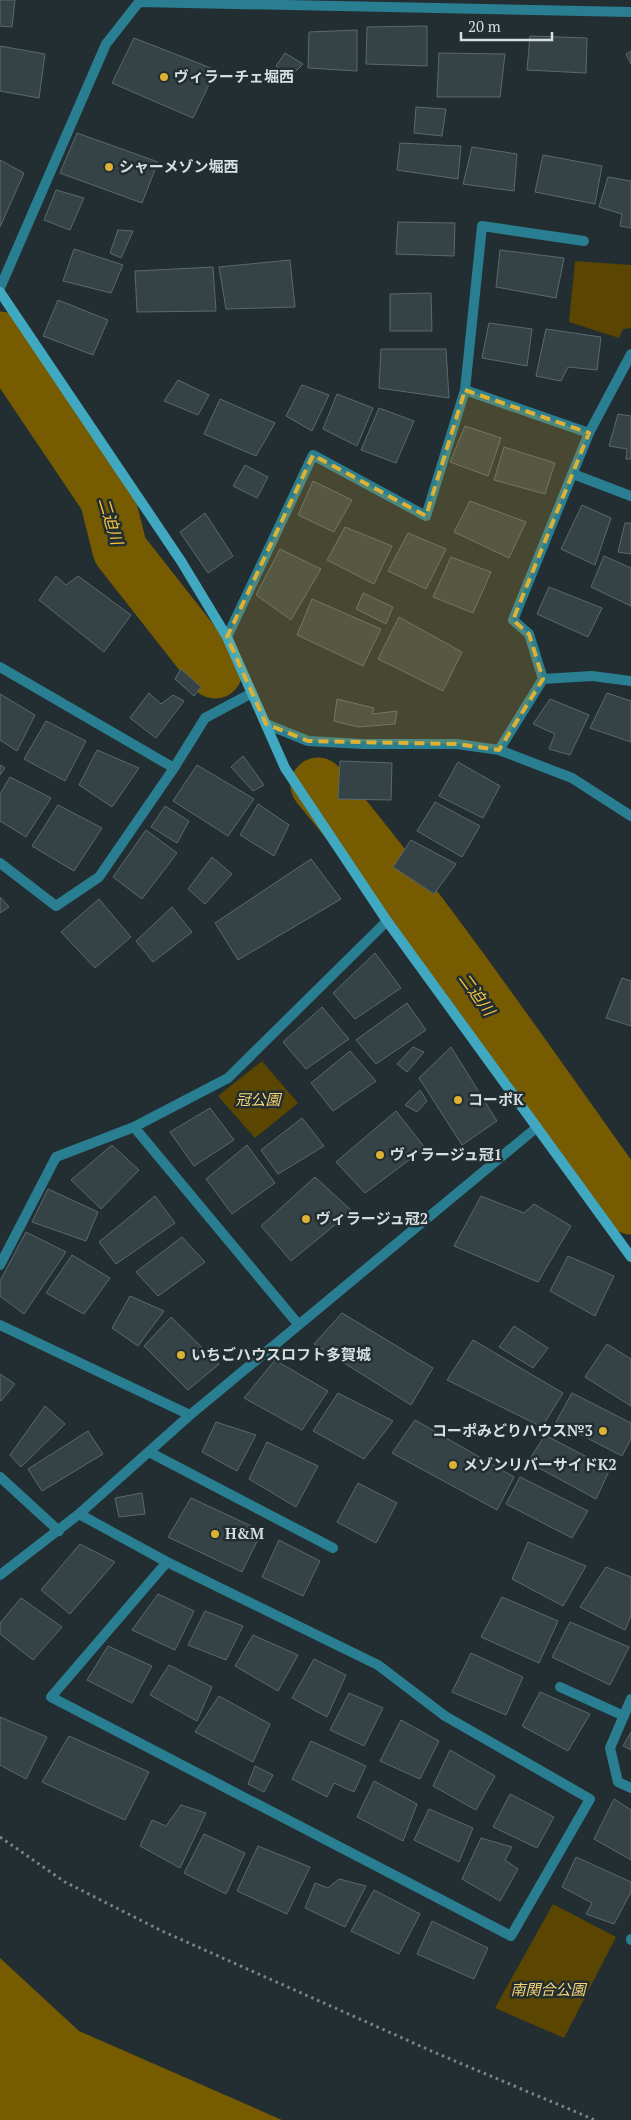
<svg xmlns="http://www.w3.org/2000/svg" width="631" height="2120" font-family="'PT Serif','Noto Sans JP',serif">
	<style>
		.green { fill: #5a4501 }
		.water { fill: #765b00 }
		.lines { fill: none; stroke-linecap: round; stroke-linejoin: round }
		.river { stroke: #765b00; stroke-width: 55 }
		.building { fill: #364346; stroke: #5b696c }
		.path { stroke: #7b8588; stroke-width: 3; stroke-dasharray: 2.5 4; stroke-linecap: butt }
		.street { stroke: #2a7e91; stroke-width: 10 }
		.secondary { stroke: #40a9c1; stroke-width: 10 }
		.marked { fill: #ddb133; fill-opacity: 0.2; stroke: #ddb133; stroke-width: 4; stroke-dasharray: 10 6; stroke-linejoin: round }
		.poi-dot { fill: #ddb133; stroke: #222e32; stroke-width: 2 }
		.labels { text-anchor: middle; stroke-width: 5; stroke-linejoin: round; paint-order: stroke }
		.poi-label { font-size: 15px; font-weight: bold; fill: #d7dee0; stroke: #222e32; text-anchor: start }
		.park-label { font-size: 15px; font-style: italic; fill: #f8d371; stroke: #222e32 }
		.water-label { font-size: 16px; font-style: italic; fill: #f4c53b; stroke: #222e32 }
	</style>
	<rect width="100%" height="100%" fill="#222e32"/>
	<!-- green -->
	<path class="green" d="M575,261L631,265V328L623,329L619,338L569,322Z
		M262,1061L298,1103L255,1138L218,1096Z
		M553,1904L616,1937L564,2038L495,2008Z"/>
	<!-- water -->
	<path class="water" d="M0,1958L79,2031L282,2120H0Z"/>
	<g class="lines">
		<!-- river -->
		<path class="river" d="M0,339L107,498L120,550L215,671
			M318,785C430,919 529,1065 631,1207"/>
	</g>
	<!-- building -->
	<path class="building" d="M0,0H15L12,27L0,26Z
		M427,26V66L366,64L367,27Z
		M357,30V71L308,68L309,32Z
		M530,36L587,38L586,73L527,70Z
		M134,38L216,70L193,118L112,83Z
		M0,46L45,54L39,98L0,91Z
		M631,51V64L626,54Z
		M285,53L303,64L291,76L276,66Z
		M439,53L505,54L500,97H437Z
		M416,107L446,109L442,136L414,133Z
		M77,133L158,162L142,203L60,173Z
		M400,143L461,146L458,179L397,170Z
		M472,147L517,154L514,191L463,184Z
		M543,155L602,166L595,204L535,192Z
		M0,160L24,173L0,227Z
		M608,177L631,181V228L620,226L622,214L599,207Z
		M56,190L84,198L70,230L44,220Z
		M398,222L455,223L454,256L396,254Z
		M118,230L133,231L121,258L110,253Z
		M74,249L123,265L111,293L63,281Z
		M500,250L564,258L556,298L496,287Z
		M290,260L295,307L226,309L219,267Z
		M213,267L216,311L137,312L135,271Z
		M431,293L432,331H390V294Z
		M58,300L108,320L93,355L43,336Z
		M489,323L532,329L527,366L482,358Z
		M546,329L601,337L597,370L568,367L561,381L536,376Z
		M381,349H446L449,398L379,388Z
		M178,380L209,395L198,415L164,401Z
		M302,385L329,395L312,431L286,416Z
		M337,394L373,408L357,446L323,429Z
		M220,399L275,423L256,456L204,434Z
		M379,408L414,421L396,463L361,450Z
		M618,414L631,416V459H626L627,449L609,446Z
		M465,426L501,438L488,476L450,462Z
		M504,447L555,463L545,494L494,480Z
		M245,465L268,477L257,498L233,486Z
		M313,481L352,500L334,532L298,515Z
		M470,501L526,522L509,558L454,532Z
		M582,505L611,518L595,565L561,549Z
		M205,513L233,556L208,573L180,532Z
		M625,523H631V554L618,552Z
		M345,527L392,546L374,584L327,560Z
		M408,533L446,549L426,589L388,571Z
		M280,549L321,569L291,620L256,595Z
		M604,556L631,568V606L591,587Z
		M451,557L491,572L473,613L433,597Z
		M56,576L66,585L78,576L131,615L104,652L39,600Z
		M549,587L602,608L588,637L537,614Z
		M363,593L393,607L386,624L356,609Z
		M312,599L381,629L363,666L297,635Z
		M399,617L462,652L443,691L378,659Z
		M181,669L201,687L194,696L175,679Z
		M149,693L161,704L173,695L184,701L156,738L130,718Z
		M607,693L631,701V742L590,728Z
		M0,694L35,715L17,751L0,740Z
		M337,699L374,708L372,714L397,711L395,724L358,727L334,721Z
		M550,699L589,715L570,755L549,749L555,734L533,724Z
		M46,721L86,741L65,781L24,759Z
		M97,750L139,768L112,807L79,785Z
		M243,756L264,785L253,791L231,767Z
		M340,761L392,763L391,800L338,799Z
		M458,762L500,786L483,818L439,796Z
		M0,765L5,768L0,775Z
		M197,765L254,799L228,836L173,801Z
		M10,777L51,798L26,837L0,821V794Z
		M435,802L480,826L462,857L417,831Z
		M258,804L289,825L274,856L240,835Z
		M58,805L102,828L74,871L32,846Z
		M165,806L189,821L177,843L151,827Z
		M146,830L177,853L142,899L113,877Z
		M411,840L456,864L434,894L393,867Z
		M212,857L232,874L205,904L188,889Z
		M311,859L341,899L238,960L215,923Z
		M0,897L9,907L0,913Z
		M99,899L131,937L95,968L61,932Z
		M172,907L192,932L153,962L136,941Z
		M375,953L401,988L355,1019L333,993Z
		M622,978L631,981V1026L606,1018Z
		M407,1003L426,1030L376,1064L356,1040Z
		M322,1007L349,1039L306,1069L283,1042Z
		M413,1047L424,1052L407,1072L397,1064Z
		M451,1047L497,1121L462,1145L419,1078Z
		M350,1051L376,1081L333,1111L311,1083Z
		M420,1090L427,1101L417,1112L405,1105Z
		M210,1108L234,1140L194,1166L170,1132Z
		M396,1111L425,1148L365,1193L336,1162Z
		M302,1118L324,1146L278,1174L261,1150Z
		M112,1145L139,1170L101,1209L71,1180Z
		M247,1145L275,1183L232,1214L206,1179Z
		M315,1177L352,1211L291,1261L261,1226Z
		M48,1189L98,1212L86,1241L32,1222Z
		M155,1196L175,1223L116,1264L99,1242Z
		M481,1196L524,1213L534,1204L571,1226L538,1282L454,1246Z
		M26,1232L66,1252L24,1314L0,1296V1281Z
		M182,1237L205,1262L158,1296L136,1272Z
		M72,1255L110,1278L84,1314L46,1293Z
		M568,1256L614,1276L595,1316L550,1291Z
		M130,1296L164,1311L138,1346L112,1328Z
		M342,1313L433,1368L411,1405L314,1344Z
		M171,1317L219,1364L188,1390L144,1346Z
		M514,1326L548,1348L533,1368L499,1347Z
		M473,1340L563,1393L542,1427L447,1380Z
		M607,1344L631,1359V1406L585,1377Z
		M275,1360L328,1391L302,1430L244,1398Z
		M0,1374L15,1384L1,1401L0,1400Z
		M338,1393L393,1421L364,1459L313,1431Z
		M572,1393L631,1423V1439L622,1456L556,1422Z
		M45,1406L65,1424L21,1467L10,1455Z
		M415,1420L514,1477L497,1510L392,1453Z
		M216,1422L256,1435L237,1471L202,1452Z
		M88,1431L103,1454L42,1491L28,1469Z
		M545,1435L610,1469L596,1499L528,1462Z
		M267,1442L318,1466L296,1507L249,1479Z
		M520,1477L588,1511L572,1538L506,1504Z
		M358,1483L397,1503L376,1543L337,1522Z
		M142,1493L145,1514L119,1517L115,1498Z
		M191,1498L262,1531L242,1572L168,1537Z
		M279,1540L320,1561L303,1596L262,1577Z
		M528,1542L586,1566L563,1606L512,1579Z
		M80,1544L115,1562L70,1614L41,1590Z
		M606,1567L631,1577V1616L625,1630L580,1607Z
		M158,1594L194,1611L175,1650L132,1630Z
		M502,1597L558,1621L539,1663L481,1637Z
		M21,1598L62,1627L33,1660L0,1634V1623Z
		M205,1611L243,1626L226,1660L188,1645Z
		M570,1622L629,1647L610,1685L552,1657Z
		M253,1635L298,1655L278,1691L235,1666Z
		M108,1646L152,1666L132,1703L87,1680Z
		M471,1653L523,1677L506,1715L452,1692Z
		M314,1659L346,1675L327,1717L292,1698Z
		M169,1665L212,1687L197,1721L150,1695Z
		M540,1692L590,1714L568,1751L522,1726Z
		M349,1693L383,1708L364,1746L330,1730Z
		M219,1696L270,1724L253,1762L195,1732Z
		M0,1717L47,1737L26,1779L0,1765Z
		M401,1720L439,1741L420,1779L380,1761Z
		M631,1732V1750L623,1746Z
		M69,1736L149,1772L125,1820L42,1782Z
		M311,1741L366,1766L354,1792L334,1783L327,1797L292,1779Z
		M450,1750L495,1776L476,1810L433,1786Z
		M255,1766L273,1775L264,1792L248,1784Z
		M374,1781L417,1804L403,1841L357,1817Z
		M510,1794L554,1817L537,1848L493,1827Z
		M614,1799L631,1810V1860L594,1839Z
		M181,1805L206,1813L180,1868L140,1846L152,1820L166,1826Z
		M429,1809L473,1828L459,1862L414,1840Z
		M204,1834L245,1853L226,1894L184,1873Z
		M481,1838L512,1847L505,1860L518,1869L500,1901L462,1879Z
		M258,1846L310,1867L287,1914L237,1891Z
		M576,1857L631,1882V1892L614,1924L586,1914L592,1903L562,1887Z
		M339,1879L366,1886L345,1927L305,1908L315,1883L328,1888Z
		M374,1890L420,1914L399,1954L351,1931Z
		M432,1921L488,1948L474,1979L417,1954Z"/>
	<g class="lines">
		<!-- path -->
		<path class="path" d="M0,1837L65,1882L162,1931L436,2053L595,2120"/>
		<!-- street -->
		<path class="street" d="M0,288L106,44L139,2L631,12
			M465,390L589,433
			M573,474L631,496
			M227,637L313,455L426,516L465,390L482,226L584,241
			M0,667L174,768
			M543,679L529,634L513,620L589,433L631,354
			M266,724L308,741L363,744H457L499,750L572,778L631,816
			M499,750L543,679L592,676L631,681
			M0,863L56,906L99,877L174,768L205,718L252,693
			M134,1127L298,1324
			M0,1265L56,1157L134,1127L228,1078L387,921
			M0,1325L190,1415
			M149,1452L333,1548
			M0,1477L59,1531
			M79,1514L167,1562L378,1665L445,1716L590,1799L511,1936L51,1697L167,1562
			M0,1575L79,1514L190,1415L536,1128
			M560,1687L624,1716
			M631,1699L610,1748L618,1782L631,1788
			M631,1940V1939"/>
		<!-- secondary -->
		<path class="secondary" d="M0,292L181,561L227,637L285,768L387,921L631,1257"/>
	</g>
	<!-- marked area -->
	<path class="marked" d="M465,390L589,433L513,620L529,634L543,679L499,750L457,744L308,741L266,724L227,637L313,455L426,516Z"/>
	<!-- markers -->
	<g class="poi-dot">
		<circle cx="164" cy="77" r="5"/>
		<circle cx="109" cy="167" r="5"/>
		<circle cx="458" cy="1100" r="5"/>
		<circle cx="380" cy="1155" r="5"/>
		<circle cx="306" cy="1219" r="5"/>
		<circle cx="181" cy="1355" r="5"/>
		<circle cx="603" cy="1431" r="5"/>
		<circle cx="453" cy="1465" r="5"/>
		<circle cx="215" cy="1534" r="5"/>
	</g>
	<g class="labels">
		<!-- poi labels -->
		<g class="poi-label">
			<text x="174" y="82">ヴィラーチェ堀西</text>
			<text x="119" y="172">シャーメゾン堀西</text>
			<text x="468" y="1105">コーポK</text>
			<text x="390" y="1160">ヴィラージュ冠1</text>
			<text x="316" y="1224">ヴィラージュ冠2</text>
			<text x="191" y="1360">いちごハウスロフト多賀城</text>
			<text x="593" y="1436" text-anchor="end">コーポみどりハウス№3</text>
			<text x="463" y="1470">メゾンリバーサイドK2</text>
			<text x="225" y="1539">H&amp;M</text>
		</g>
		<!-- park labels -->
		<g class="park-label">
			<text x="258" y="1105">冠公園</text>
			<text x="548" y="1995">南関合公園</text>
		</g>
		<!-- water labels -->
		<g class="water-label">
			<text transform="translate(111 521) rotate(73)" y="6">二迫川</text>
			<text transform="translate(477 994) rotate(54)" y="6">二迫川</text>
		</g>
	</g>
	<!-- scale -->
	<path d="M461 32v8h91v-8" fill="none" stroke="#d7dee0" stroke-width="2.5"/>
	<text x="468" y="32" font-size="15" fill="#d7dee0" stroke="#222e32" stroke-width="4" paint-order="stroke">20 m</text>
</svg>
